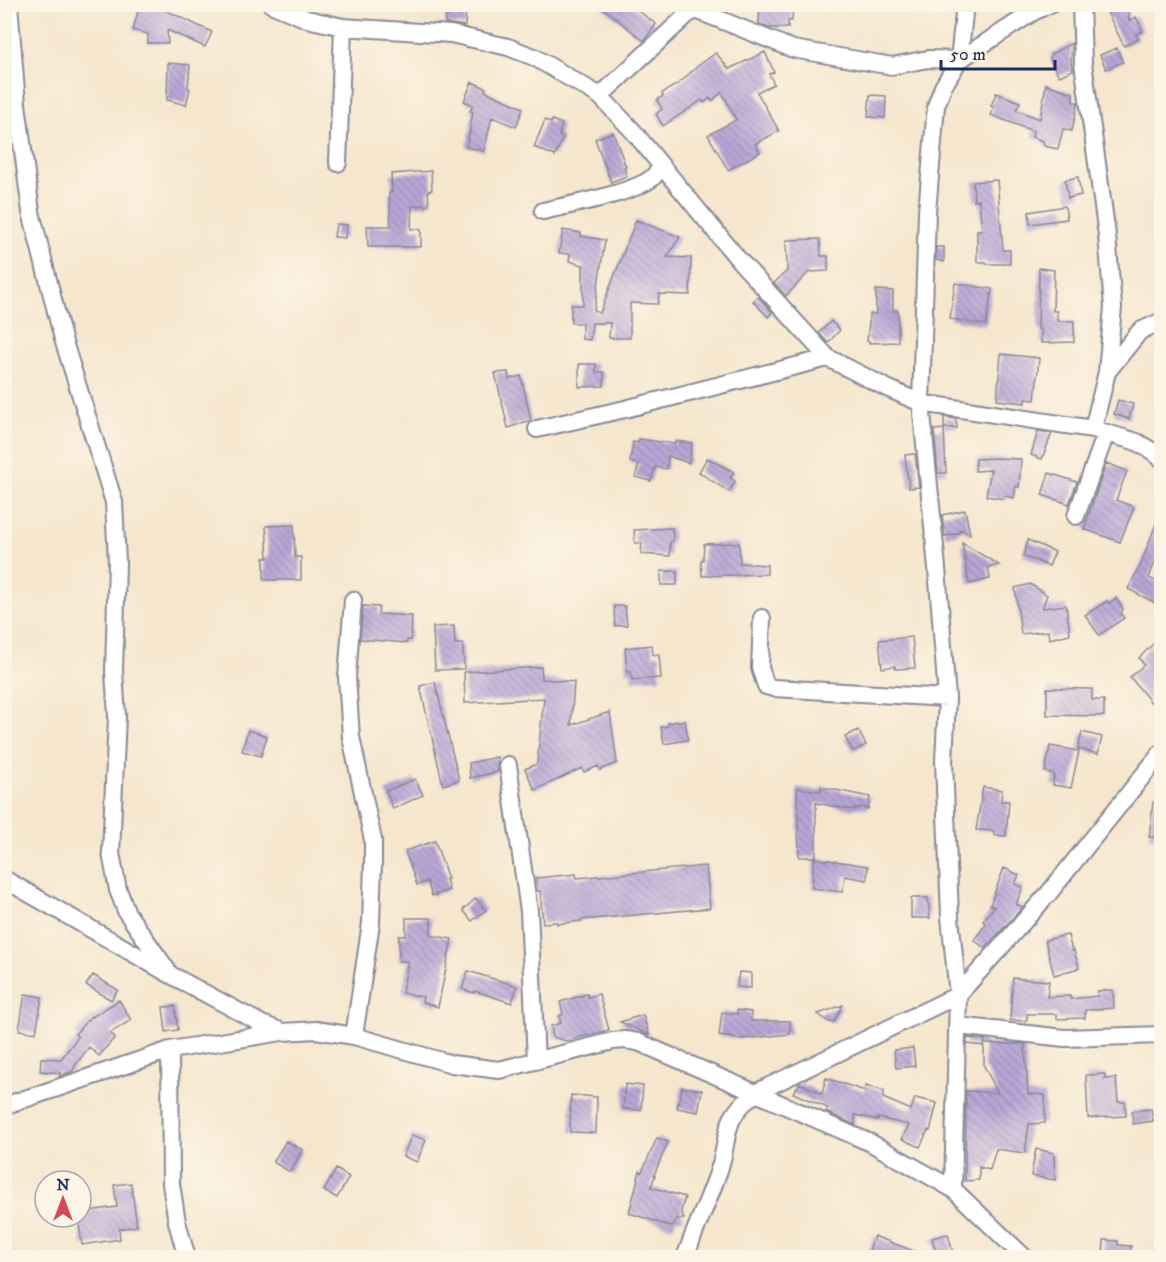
<svg xmlns="http://www.w3.org/2000/svg" width="1166" height="1262" font-family="'IM FELL DW Pica',serif">
	<style>
		.building { fill: url(#building-back-hatch) }
		.lines { fill: none; stroke-linecap: round; stroke-linejoin: round }
		.minor-casing { stroke: #888a96; stroke-width: 20 }
		.minor { stroke: #fff; stroke-width: 16 }
	</style>
	<defs>
		<pattern id="building-back-hatch" width="6" height="6" patternUnits="userSpaceOnUse" patternTransform="scale(1.5)"><rect width="6" height="6" fill="#baa6d7"/><path d="M-1 5l2 2M0 0l6 6M5-1l2 2" fill="none" stroke="#9688b2"/></pattern>
	</defs>
	<rect width="100%" height="100%" fill="#fcf5e5"/>
	<filter id="ink" filterUnits="userSpaceOnUse"><feTurbulence type="fractalNoise" baseFrequency=".0167" numOctaves="2"/><feDisplacementMap in="SourceGraphic" scale="12" xChannelSelector="R" yChannelSelector="G"/><feConvolveMatrix kernelMatrix="1 2 1 2 8 2 1 2 1" color-interpolation-filters="sRGB"/></filter>
	<filter id="wash" filterUnits="userSpaceOnUse"><feTurbulence type="fractalNoise" baseFrequency=".008" numOctaves="4" result="noise"/><feDisplacementMap in="SourceGraphic" scale="24" xChannelSelector="R" yChannelSelector="G"/><feGaussianBlur stdDeviation="1.35" result="paint"/><feColorMatrix in="noise" values="0 0 0 0 0 0 0 0 0 0 0 0 0 0 0 0 0 1.4 0 .05"/><feComposite in="paint" operator="in"/></filter>
	<g filter="url(#wash)">
		<rect width="100%" height="100%" fill="#f6e6ce"/>
		<g id="blocks">
			<!-- building -->
			<path class="building" d="M140,4H164L163,9L212,32L205,47L167,30L168,43H148V34L133,30Z
				M598,4H629L656,24L644,41Z
				M760,4H793L792,21H788V28H768L759,24Z
				M1103,4H1129V21L1136,17L1143,31L1136,34L1138,39L1124,46Z
				M447,7L466,8L465,26L445,23Z
				M1072,43L1071,62L1073,70L1059,76L1050,59L1051,54Z
				M1117,48L1123,62L1106,69L1100,55Z
				M765,52L774,72L769,74L774,84L757,92L779,131L755,144L760,152L728,170L708,135L736,120L722,92L712,101L710,98L704,103L702,100L663,126L656,114L662,109L657,100L663,96L662,93L678,84L699,65L716,53L729,69Z
				M168,63L190,65L188,88L190,89L186,105L167,100Z
				M472,82L486,88L485,91L523,108L516,127L492,117L484,151L466,147L471,126H470L473,112L470,111L473,105L464,101Z
				M1046,84L1073,93V102H1078L1072,131L1063,129L1058,149L1044,146L1043,141L1032,137L1033,131L991,115L994,107L991,106L996,93L1020,102L1016,110L1040,119Z
				M870,95L886,96L885,118L868,117Z
				M545,120L551,123L552,120L562,124L559,136L563,138L555,156L534,147Z
				M613,132L626,167H624L627,176L611,182L595,139Z
				M431,171L432,190L428,191L429,205L412,206L411,229H421V247H368L367,226H391L389,193L392,192L391,174Z
				M1078,177L1081,195L1068,198L1065,180Z
				M997,180L1003,250H1010V264H986V262H977V230H982L979,200L974,201L973,182Z
				M1065,206L1067,219L1030,224L1029,212Z
				M636,220L680,237L667,257L691,258L690,295L659,294L658,304L630,303V338H609L610,323H592L590,340L582,339V323H571V305H583V265L569,261L570,254L559,253L563,230L581,233V236L605,240L594,311L600,313Z
				M336,224L347,225L345,238L334,237Z
				M820,239L821,256H828V271L809,272L786,296L774,283L787,271L786,240Z
				M936,247H944V262L936,260Z
				M1039,268L1054,270L1053,311H1057V321H1074V342L1041,343V329H1038Z
				M955,283L992,289L986,325L950,319Z
				M876,290L893,291V311H898V342L869,343V341H867L870,314H876Z
				M758,297L772,312L768,317L753,301Z
				M831,321L840,330L828,343L819,333Z
				M1001,354L1039,358L1035,400L1025,399V403L997,400Z
				M579,364H596V372H604V386L579,387Z
				M508,372L509,379L521,376L531,420L508,428L495,373Z
				M1118,400L1133,404L1129,419L1114,414Z
				M944,417L956,419L957,428H944Z
				M944,429L946,473H938L934,430Z
				M1038,431L1052,433L1042,459L1031,455Z
				M639,439L675,444V441L692,443L689,463L668,456L667,469L655,467L651,481L635,477L639,464L630,462L633,442L638,443Z
				M915,454L919,487L909,488L905,455Z
				M707,458L734,472L730,478L735,481L729,492L699,472Z
				M995,458L1021,459L1019,487L1016,486L1014,498L1005,496L1004,499L986,496L991,470L975,471L976,459Z
				M1106,463L1127,471L1116,500L1134,507L1120,542L1084,529Z
				M1049,473L1077,482L1069,504L1042,495Z
				M965,510L970,534L960,529L959,533L945,536L942,515Z
				M1160,513L1161,546L1149,578L1161,584V595L1157,604L1128,589L1141,564Z
				M294,525L295,557H301V580H264V558H268L266,526Z
				M672,528L673,541L670,542V556L641,554L642,543H635L634,530Z
				M1028,540L1055,552L1049,566L1023,556Z
				M739,543L740,563L767,565V574L702,576L701,560H703L704,544Z
				M962,543L999,565L988,567L990,579L969,584Z
				M661,571H677V585H661Z
				M1030,584L1047,595L1042,608L1066,605L1070,634L1049,639L1048,631L1021,634L1015,588Z
				M1116,598L1123,609L1121,614L1124,618L1099,635L1085,615L1107,601L1109,603Z
				M363,606L379,607L378,614L412,616L411,640H407V643L360,639Z
				M614,606H625L627,625L615,626Z
				M454,626L455,644H463L464,669L435,670L433,627Z
				M1161,636V700L1154,706L1130,677L1144,665L1139,658Z
				M912,637L915,668L895,669V666L882,668L879,640Z
				M652,645L653,655L659,654L661,678L632,680L631,671L627,672L625,648Z
				M541,667L542,679L574,682L571,725L610,712L617,763L600,770L598,766L584,772L582,768L535,790L525,769L537,764L544,698L465,703L464,672Z
				M435,682L459,780L443,785L420,686Z
				M1047,688L1092,689V700H1104V716L1047,715Z
				M685,720L688,740L664,744L661,727L668,726V723Z
				M248,730L267,736L261,756L242,751Z
				M858,730L866,745L853,751L845,737Z
				M1082,732L1102,737L1098,754L1078,749Z
				M1050,746L1079,751L1071,788L1053,785L1054,774L1045,772Z
				M497,757L498,772L470,778L469,763Z
				M415,779L423,795L393,809L386,791Z
				M821,787L870,797L868,809L859,807V809L854,808V810L816,803V857H799L797,788L821,791Z
				M983,787L1002,790L1001,801H1009L1006,836L994,835V831L976,830Z
				M1153,802H1161V838L1149,837Z
				M435,841L448,879H446L449,890L432,896L427,881L417,885L405,851Z
				M814,858L868,866L867,880L845,876L842,892L812,888Z
				M706,866L710,908L581,920V921L557,924V922L543,923L540,891H537L536,878L576,874L577,878Z
				M1004,868L1019,875L1015,884L1023,887L1016,904L1023,907L985,948L974,940L986,924L983,921L994,907L990,905Z
				M476,898L486,910L472,921L463,910Z
				M911,898H928L930,918H911Z
				M406,918H431V935L452,939L438,1007L422,1002L423,997L402,993L408,961H399V936H406Z
				M1068,935L1072,951L1074,950L1079,968L1054,975L1045,940Z
				M468,971L517,986L512,1003L475,991L474,993L462,989Z
				M739,972L751,973V988L737,987Z
				M93,975L118,990L111,1000L86,985Z
				M1013,978L1049,981L1047,997L1070,996V999L1098,996L1097,991L1113,990L1114,1008L1085,1010V1018L1057,1019V1014H1027V1019L1024,1021L1010,1020Z
				M25,994L42,997L36,1033L19,1030Z
				M587,994L588,997L599,994L609,1030L566,1041L553,1037L551,1026L561,1023L559,1016L563,1014L560,1002Z
				M119,1000L131,1020L110,1033L115,1037L99,1056L89,1047L74,1067L73,1071L59,1076L60,1073L40,1071L41,1058L61,1059L78,1037L75,1034L91,1016L92,1017Z
				M843,1005L834,1022H829L818,1014Z
				M175,1006L178,1030L166,1032L163,1007Z
				M737,1010L751,1012V1021H790V1034L740,1039L719,1036L722,1012L737,1014Z
				M643,1015L649,1035L620,1022Z
				M967,1038L985,1040L984,1044H1025L1028,1094L1045,1095V1123L1029,1124L1025,1153L996,1149L990,1170L979,1167V1180L965,1181L966,1091L998,1093L984,1066V1046L967,1044Z
				M913,1048L915,1066L896,1068L894,1050Z
				M1105,1074V1079L1116,1078L1118,1102H1125L1126,1116L1088,1118L1086,1075Z
				M826,1078L865,1091L866,1086L884,1091L883,1098L911,1110L915,1098L937,1103L930,1131L928,1130L920,1147L902,1139L909,1125L878,1118V1120L855,1115V1125L826,1112L828,1108L793,1093L800,1083L822,1094Z
				M625,1084L643,1086L641,1110L623,1109Z
				M682,1087L702,1090L698,1112L677,1108Z
				M571,1095L597,1097L596,1133L570,1132Z
				M1151,1109L1153,1121L1133,1124L1132,1111Z
				M412,1135L426,1140L417,1162L403,1156Z
				M657,1138L668,1142L654,1175L655,1176L651,1187L685,1197L681,1211L684,1219H676L673,1227L629,1213L640,1171L642,1172Z
				M286,1141L303,1150L290,1172L273,1162Z
				M1036,1149L1054,1153L1055,1180L1031,1176Z
				M336,1169L349,1177L337,1198L324,1191Z
				M131,1183L137,1226L119,1229L120,1239L82,1245L78,1217H81V1212L117,1207L114,1185Z
				M948,1234L954,1257H937L932,1238Z
				M874,1236L927,1256V1257H867Z
				M1104,1240L1118,1241V1245L1131,1246L1130,1257H1103Z"/>
		</g>
	</g>
	<g filter="url(#ink)">
		<use href="#blocks" fill-opacity="0" stroke="#888a96" stroke-width="1.5"/>
		<g class="lines">
			<!-- minor casing -->
			<g class="minor-casing">
				<path id="minor" d="M9,4L17,104L31,212L63,339L114,502L117,562L114,672L117,716L111,853L118,890L127,913L167,970
					M271,4L307,19L343,27L451,34L508,47L534,57L600,96L633,131L739,260L828,358L887,388L921,403L1093,429L1137,442L1152,451L1162,459
					M1081,4L1083,63L1107,235L1113,307L1107,372L1093,429
					M600,96L688,14L696,10L793,49L892,66L928,59L959,60L1033,12L1050,4
					M338,163L343,27
					M543,211C569,205 634,193 652,178C656,175 658,170 661,167
					M1107,372L1140,331L1162,321
					M537,429L625,409L828,358
					M1076,516L1106,433
					M353,600L347,677L351,737L373,840V862L371,923L354,1036
					M762,618L760,668L766,686L774,688L947,698
					M508,765L529,911L536,1061
					M4,879L171,975L262,1024L283,1032L316,1030L354,1036L452,1064L499,1070L613,1041L625,1040L638,1042L871,1143L953,1189L1025,1258
					M958,1001V995L1049,893L1162,752
					M958,1026L1064,1038L1162,1035
					M170,1050L171,1184L177,1222L187,1258
					M4,1106L170,1050L282,1032
					M953,1189L958,995L950,917L944,761L947,698L937,568L921,403L927,212L936,106L943,87L959,60L965,4
					M685,1258C695,1228 709,1200 719,1170C731,1134 720,1121 755,1093L958,995"/>
			</g>
			<!-- minor -->
			<use href="#minor" class="minor"/>
		</g>
	</g>
	<!-- margin -->
	<rect width="1166" height="1262" fill="none" stroke="#fcf5e5" stroke-width="24"/>
	<!-- north arrow -->
	<g transform="translate(63 1199)"><circle r="28" fill="#fcf5e5" stroke="#a2a6af" stroke-width="1.5"/>
	<path d="M0-4.5L10 22L0 15L-10 22Z" fill="#d1495b"/>
	<text y="-9" font-size="16" font-weight="bold" text-anchor="middle" fill="#1b2f5e">N</text>
	</g>
	<!-- scale -->
	<path d="M941 60v9h114v-9" fill="none" stroke="#1b2f5e" stroke-width="3"/>
	<text x="950" y="60" font-size="18" fill="#1b2f5e" stroke="#fcf5e5" stroke-width="4.5" paint-order="stroke">50 m</text>
</svg>
